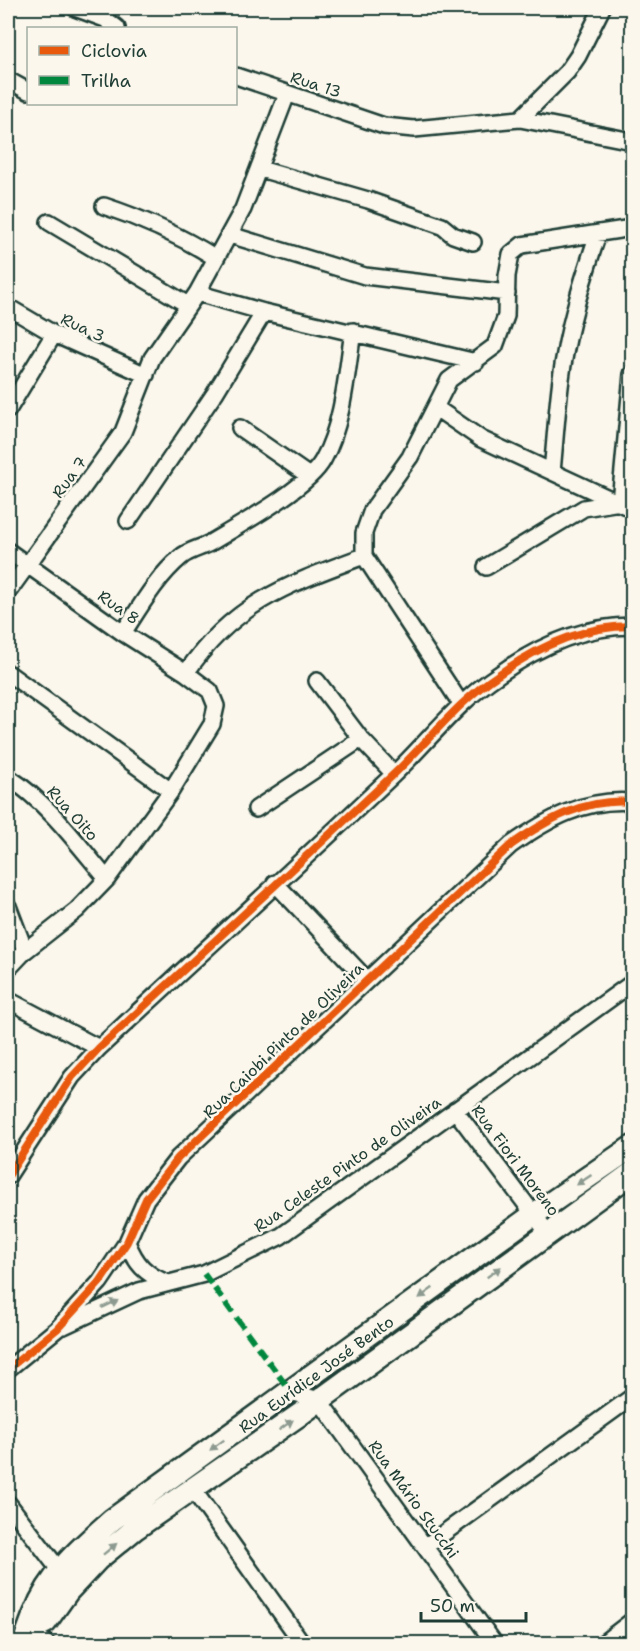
<svg xmlns="http://www.w3.org/2000/svg" width="640" height="1651" font-family="'Shantell Sans',sans-serif">
	<style>
		.lines { fill: none; stroke-linecap: round; stroke-linejoin: round }
		.street-casing { stroke: #1f3d34; stroke-width: 20 }
		.secondary-casing { stroke: #1f3d34; stroke-width: 26 }
		.street { stroke: #fbf7ec; stroke-width: 15 }
		.secondary { stroke: #fbf7ec; stroke-width: 21 }
		.quiet { stroke: #00873e; stroke-width: 6; stroke-dasharray: 12 6; stroke-linecap: butt }
		.cycleway-casing { stroke: #fbf7ec; stroke-width: 11 }
		.cycleway { stroke: #e8590c; stroke-width: 8 }
		.oneway { fill: #8d9a90 }
		.labels { text-anchor: middle; stroke-width: 5; stroke-linejoin: round; paint-order: stroke }
		.street-label { font-size: 16px; fill: #1f3d34; stroke: #fbf7ec }
	</style>
	<rect width="100%" height="100%" fill="#fbf7ec"/>
	<filter id="ink" filterUnits="userSpaceOnUse"><feTurbulence type="fractalNoise" baseFrequency=".0167" numOctaves="2"/><feDisplacementMap in="SourceGraphic" scale="12" xChannelSelector="R" yChannelSelector="G"/><feConvolveMatrix kernelMatrix="1 2 1 2 8 2 1 2 1" color-interpolation-filters="sRGB"/></filter>
	<g filter="url(#ink)">
		<g class="lines">
			<!-- street casing -->
			<g class="street-casing">
				<path id="street" d="M75,8L105,19L117,28
					M236,76L384,126L414,129L520,119L632,141
					M8,80L28,91
					M520,119L567,72L578,56L602,8
					M260,169L368,200L442,226L453,235L473,242
					M104,206C144,219 180,236 216,258
					M49,222L188,305
					M230,235L365,276L507,293
					M197,293L264,312L476,362
					M8,307L54,334L146,375
					M436,408L481,439L632,509
					M8,410L54,334
					M240,428L309,476
					M552,472C555,441 557,409 561,379C567,330 582,281 598,234
					M128,521L215,393L264,312
					M8,551L123,633L186,673L210,691L216,706L212,724L171,791L107,879L77,910L25,951L8,969
					M486,567L584,508L620,502L632,374
					M8,592L123,432L152,358L197,293L243,209L287,94
					M123,633C140,607 157,577 181,557C189,550 201,548 210,543C238,526 308,488 323,460C343,425 347,371 353,331
					M8,673L171,791
					M186,673C233,603 289,584 364,556
					M317,681L361,739L394,774
					M461,704L364,556V533L372,510L410,457L449,380L495,346L506,316L507,276L511,254L522,245L632,228
					M8,777C48,803 76,842 107,879
					M256,809L361,739
					M275,883L366,979
					M8,906L25,951
					M8,1000L99,1048
					M455,1110L547,1232
					M8,1176L72,1077L99,1048C197,957 296,867 393,775C428,742 457,702 498,675C537,647 584,626 632,626
					M127,1242C136,1264 145,1274 167,1283
					M64,1326L139,1291L204,1274L281,1236L632,983
					M8,1369L57,1329L100,1282L127,1242L146,1199L178,1158L511,845C548,819 585,798 632,802
					M291,1392L319,1400L495,1644
					M194,1491L303,1644
					M8,1503L60,1571
					M426,1546L632,1397
					M30,1630L47,1644
					M602,1644L632,1621"/>
			</g>
			<!-- secondary casing -->
			<g class="secondary-casing">
				<path id="secondary" d="M30,1630L46,1622L68,1591L97,1560L136,1528L302,1413L632,1173
					M23,1644C28,1633 30,1624 35,1613C49,1575 82,1546 112,1520L533,1215L632,1147"/>
			</g>
			<!-- street -->
			<use href="#street" class="street"/>
			<!-- secondary -->
			<use href="#secondary" class="secondary"/>
			<!-- quiet -->
			<path class="quiet" d="M204,1274L291,1392"/>
			<!-- cycleway casing -->
			<g class="cycleway-casing">
				<path id="cycleway" d="M8,1176L72,1077L99,1048C197,957 296,867 393,775C428,742 457,702 498,675C537,647 584,626 632,626
					M8,1369L57,1329L100,1282L127,1242L146,1199L178,1158L511,845C548,819 585,798 632,802"/>
			</g>
			<!-- cycleway -->
			<use href="#cycleway" class="cycleway"/>
		</g>
		<!-- one-way arrows -->
		<defs><path id="oneway-solid" d="M-6-.8H1V-3.2L6.5 0L1 3.2V.8H-6Z" transform="scale(1.5)"/></defs>
		<g class="oneway">
			<use href="#oneway-solid" transform="translate(584 1180) rotate(146)"/>
			<use href="#oneway-solid" transform="translate(494 1272) rotate(-36)"/>
			<use href="#oneway-solid" transform="translate(426 1293) rotate(144)"/>
			<use href="#oneway-solid" transform="translate(110 1304) rotate(-25)"/>
			<use href="#oneway-solid" transform="translate(286 1425) rotate(-35)"/>
			<use href="#oneway-solid" transform="translate(217 1445) rotate(144)"/>
			<use href="#oneway-solid" transform="translate(110 1549) rotate(-39)"/>
		</g>
	</g>
	<g class="labels">
		<!-- street labels -->
		<g class="street-label">
			<text transform="translate(316 84) rotate(18)" y="6">Rua 13</text>
			<text transform="translate(83 327) rotate(25)" y="6">Rua 3</text>
			<text transform="translate(69 477) rotate(-54)" y="6">Rua 7</text>
			<text transform="translate(119 607) rotate(35)" y="6">Rua 8</text>
			<text transform="translate(73 813) rotate(48)" y="6">Rua Oito</text>
			<text transform="translate(283 1040) rotate(-44)" y="6">Rua Caiobi Pinto de Oliveira</text>
			<text transform="translate(516 1160) rotate(53)" y="6">Rua Fiori Moreno</text>
			<text transform="translate(347 1164) rotate(-35)" y="6">Rua Celeste Pinto de Oliveira</text>
			<text transform="translate(316 1374) rotate(-36)" y="6">Rua Eurídice José Bento</text>
			<text transform="translate(414 1499) rotate(54)" y="6">Rua Mário Stucchi</text>
		</g>
	</g>
	<!-- margin -->
	<rect width="640" height="1651" fill="none" stroke="#fbf7ec" stroke-width="30"/>
	<rect x="15" y="15" width="610" height="1621" fill="none" stroke="#1f3d34" stroke-width="2" filter="url(#ink)"/>
	<!-- legend -->
	<rect x="27" y="27" width="210" height="78" fill="#fbf7ec" stroke="#a3ada2" stroke-width="1.5"/>
	<rect x="39" y="46" width="30" height="9" fill="#e8590c" stroke="#a3ada2" stroke-width="1.5"/>
	<text x="81" y="57" font-size="18" fill="#1f3d34">Ciclovia</text>
	<rect x="39" y="76" width="30" height="9" fill="#00873e" stroke="#a3ada2" stroke-width="1.5"/>
	<text x="81" y="87" font-size="18" fill="#1f3d34">Trilha</text>
	<!-- scale -->
	<path d="M421 1612v9h105v-9" fill="none" stroke="#1f3d34" stroke-width="3"/>
	<text x="430" y="1612" font-size="18" fill="#1f3d34" stroke="#fbf7ec" stroke-width="4.5" paint-order="stroke">50 m</text>
</svg>
